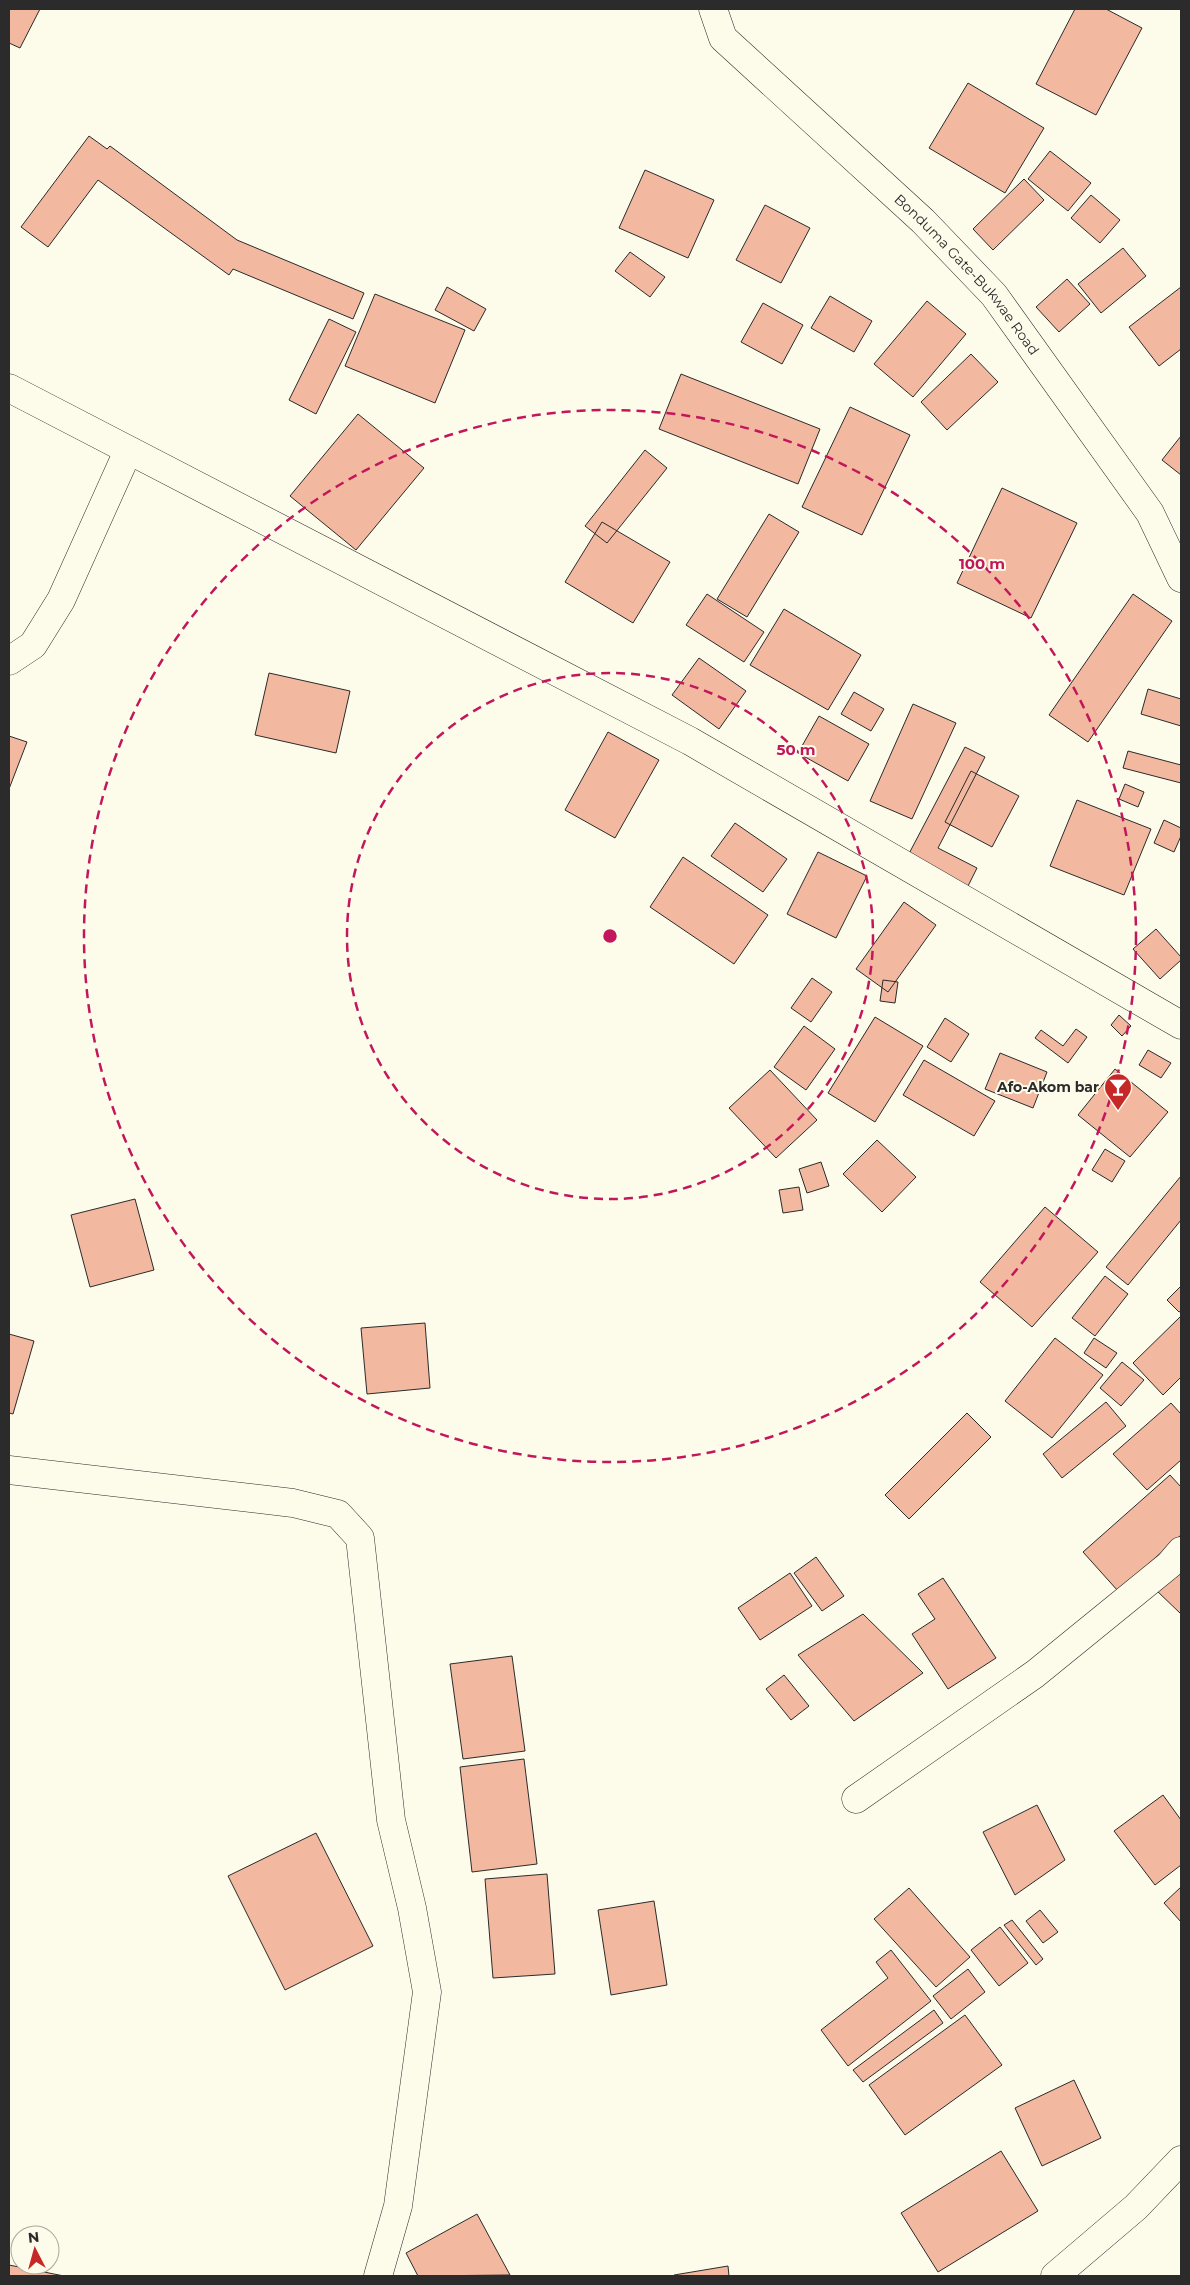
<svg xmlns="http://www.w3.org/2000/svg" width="1190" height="2285" font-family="Montserrat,sans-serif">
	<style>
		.building { fill: #f2b8a0; stroke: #2b2b2b }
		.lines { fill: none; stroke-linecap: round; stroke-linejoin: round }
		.minor-casing { stroke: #2b2b2b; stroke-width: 29 }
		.minor { stroke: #fdfbea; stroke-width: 28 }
		.ring { fill: none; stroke: #c2185b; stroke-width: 2.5; stroke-dasharray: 9 6 }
		.labels { text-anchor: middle; stroke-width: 4; stroke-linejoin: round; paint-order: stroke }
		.street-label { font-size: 14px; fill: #2b2b2b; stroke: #fdfbea }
		.poi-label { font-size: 14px; font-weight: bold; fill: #2b2b2b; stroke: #fdfbea; text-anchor: end }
		.centre { fill: #c2185b; stroke: #fdfbea; stroke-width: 2.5 }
		.ring-label { font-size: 15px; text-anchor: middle; font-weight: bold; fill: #c2185b; stroke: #fdfbea; stroke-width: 4; stroke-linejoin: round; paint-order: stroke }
	</style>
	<rect width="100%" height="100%" fill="#fdfbea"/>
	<!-- building -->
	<path class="building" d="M9,9H40L20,48L9,43Z
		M1075,9H1106L1142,28L1096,115L1036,84Z
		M968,83L1044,128L1005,193L929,148Z
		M89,136L107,149L110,146L237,240L364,293L353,319L233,269L229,275L98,180L48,247L21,227Z
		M1050,151L1091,183L1068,211L1028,179Z
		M645,170L714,200L688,258L619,228Z
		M1024,179L1044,200L993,250L973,229Z
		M1091,195L1120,220L1100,243L1071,218Z
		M765,205L810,228L781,283L736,260Z
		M1123,248L1146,276L1101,313L1078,284Z
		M630,252L665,277L650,297L615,271Z
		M1067,279L1090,304L1059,332L1036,307Z
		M447,287L486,309L474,331L435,310Z
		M1181,287V349L1159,366L1129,327Z
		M375,294L465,330L435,403L345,366Z
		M830,296L872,321L854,352L811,328Z
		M927,301L966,334L913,397L874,364Z
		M763,303L803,325L782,364L741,342Z
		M329,319L356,332L316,414L289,400Z
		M971,354L998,382L947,430L921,402Z
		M681,374L820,429L798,484L659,429Z
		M850,407L910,435L862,535L802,507Z
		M358,414L424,468L356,550L290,496Z
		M1181,436V475L1162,460Z
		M645,450L667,468L607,543L585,526Z
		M1002,488L1077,523L1031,618L957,583Z
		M769,514L799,532L747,617L717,599Z
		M602,522L670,562L633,623L565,582Z
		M707,594L764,632L744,662L686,625Z
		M1133,594L1172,621L1088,742L1049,715Z
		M784,609L861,655L828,710L750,665Z
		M699,658L746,691L719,729L672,695Z
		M269,673L350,691L336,753L255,735Z
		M1148,689L1181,699V726L1141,714Z
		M854,692L884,709L871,731L841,714Z
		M913,704L956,723L912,819L870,801Z
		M819,716L869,744L848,781L798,753Z
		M608,732L659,760L615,838L565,810Z
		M9,736L27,742L9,789Z
		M965,747L985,757L938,848L977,868L963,896L903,865Z
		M1128,751L1181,765V783L1123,768Z
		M971,771L1019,796L992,847L945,822Z
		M1125,784L1144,792L1138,807L1119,799Z
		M1077,800L1151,829L1124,895L1050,866Z
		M1164,820L1181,828V836L1174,852L1154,843Z
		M735,823L787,859L763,892L711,856Z
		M818,852L867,876L836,938L787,914Z
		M683,857L768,915L734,964L650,907Z
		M904,902L936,925L888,992L856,969Z
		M1156,929L1181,957V960L1160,979L1133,949Z
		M812,978L832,992L811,1022L791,1008Z
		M883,980L898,982L895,1003L880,1001Z
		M1119,1015L1131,1026L1122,1036L1111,1025Z
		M875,1017L923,1046L875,1122L828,1093Z
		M945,1018L969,1034L951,1062L927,1047Z
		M804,1026L835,1049L806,1090L774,1067Z
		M1076,1029L1087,1037L1068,1063L1035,1038L1041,1030L1063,1046Z
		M1148,1050L1171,1063L1161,1078L1139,1065Z
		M1000,1053L1047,1072L1033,1108L985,1089Z
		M924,1060L995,1101L974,1136L903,1095Z
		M1115,1069L1168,1112L1130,1157L1078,1115Z
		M770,1070L817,1120L776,1158L729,1108Z
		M877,1140L916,1177L882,1212L843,1174Z
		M1105,1149L1125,1161L1112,1182L1092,1170Z
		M821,1162L829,1186L807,1193L799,1169Z
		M1181,1176V1220L1128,1285L1106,1267Z
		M799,1187L803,1210L783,1213L779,1190Z
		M135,1199L154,1270L90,1287L71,1215Z
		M1045,1207L1098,1252L1032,1327L980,1282Z
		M1105,1276L1128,1294L1095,1336L1072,1318Z
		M1181,1286V1311L1179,1312L1167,1300Z
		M1181,1316V1377L1163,1395L1133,1363Z
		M425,1323L430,1388L367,1394L361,1328Z
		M9,1334L34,1341L13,1414L9,1413Z
		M1055,1338L1103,1375L1052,1438L1005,1401Z
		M1094,1338L1117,1353L1106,1368L1084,1353Z
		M1122,1362L1144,1380L1121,1406L1100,1388Z
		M1106,1402L1126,1426L1062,1478L1043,1454Z
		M1171,1403L1181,1414V1460L1147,1490L1113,1454Z
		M967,1413L991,1437L909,1519L885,1495Z
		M1170,1475L1181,1487V1535L1118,1591L1083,1552Z
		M816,1557L844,1596L822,1611L794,1573Z
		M1181,1565V1614L1156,1590Z
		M790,1573L812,1606L760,1640L738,1608Z
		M943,1578L996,1658L948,1689L912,1634L935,1619L918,1594Z
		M863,1614L923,1673L854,1721L798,1655Z
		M512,1656L525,1751L463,1759L450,1664Z
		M784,1675L809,1706L791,1720L766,1689Z
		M524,1759L537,1864L472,1872L460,1767Z
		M1163,1795L1181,1820V1865L1155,1885L1114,1831Z
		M1037,1805L1065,1860L1015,1895L983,1832Z
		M316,1833L373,1946L285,1990L228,1876Z
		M547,1874L555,1974L493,1978L485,1879Z
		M1181,1887V1922L1164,1903Z
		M909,1888L970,1957L936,1987L874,1919Z
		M654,1901L667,1985L611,1995L598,1910Z
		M1040,1910L1058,1932L1043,1943L1026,1921Z
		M1012,1920L1043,1959L1036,1965L1004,1925Z
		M1000,1927L1028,1963L999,1986L971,1950Z
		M891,1950L931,2001L848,2066L821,2030L888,1978L876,1962Z
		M968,1969L985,1992L951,2019L933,1996Z
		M934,2010L943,2023L863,2082L853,2070Z
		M965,2015L1002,2065L905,2135L869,2085Z
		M1074,2080L1101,2138L1042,2166L1015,2108Z
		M1001,2151L1038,2211L938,2272L901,2213Z
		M477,2214L510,2275L418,2276L406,2253Z
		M9,2265L64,2276H9Z
		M728,2266L729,2276H674V2275Z"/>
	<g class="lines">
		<!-- minor casing -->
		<g class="minor-casing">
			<g id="minor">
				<path id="s1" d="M713,9L723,38L923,221L994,295L1150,513L1181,578"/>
				<path d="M9,388L690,741L1181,1025"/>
				<path d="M9,661L33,645L61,600L128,451"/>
				<path d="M9,1470L293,1503L338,1514L360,1538L391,1820L412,1908L427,1992L398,2206L378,2276"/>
				<path d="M856,1799L1035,1674L1169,1565L1181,1551"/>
				<path d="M1055,2276L1136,2207L1181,2160"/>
			</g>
		</g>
		<!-- minor -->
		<use href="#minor" class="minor"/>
	</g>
	<!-- distance rings -->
	<g class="ring">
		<circle cx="610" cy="936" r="263"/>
		<circle cx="610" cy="936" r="526"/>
	</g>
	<!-- icons -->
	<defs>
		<g id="bar-pin" transform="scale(1.4375)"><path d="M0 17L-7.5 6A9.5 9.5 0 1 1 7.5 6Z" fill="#c62828" stroke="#fdfbea"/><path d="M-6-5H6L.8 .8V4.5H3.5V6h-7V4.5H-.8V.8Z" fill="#fff"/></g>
	</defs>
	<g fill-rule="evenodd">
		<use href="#bar-pin" x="1118" y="1087"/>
	</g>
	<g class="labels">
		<!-- street labels -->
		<g class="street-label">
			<text dy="5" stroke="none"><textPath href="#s1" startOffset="371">Bonduma Gate-Bukwae Road</textPath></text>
		</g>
		<!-- poi labels -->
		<g class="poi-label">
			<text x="1099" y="1092">Afo-Akom bar</text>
		</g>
	</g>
	<circle cx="610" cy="936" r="8" class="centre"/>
	<g class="ring-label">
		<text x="982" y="569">100 m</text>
		<text x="796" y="755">50 m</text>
	</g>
	<!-- border -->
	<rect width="1190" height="2285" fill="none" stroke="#2b2b2b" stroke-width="20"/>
	<!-- north arrow -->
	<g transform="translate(35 2250) rotate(354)"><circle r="24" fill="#fdfbea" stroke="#a9a89e"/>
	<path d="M0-4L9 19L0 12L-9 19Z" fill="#c62828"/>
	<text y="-8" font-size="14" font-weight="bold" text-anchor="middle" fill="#2b2b2b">N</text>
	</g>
</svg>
